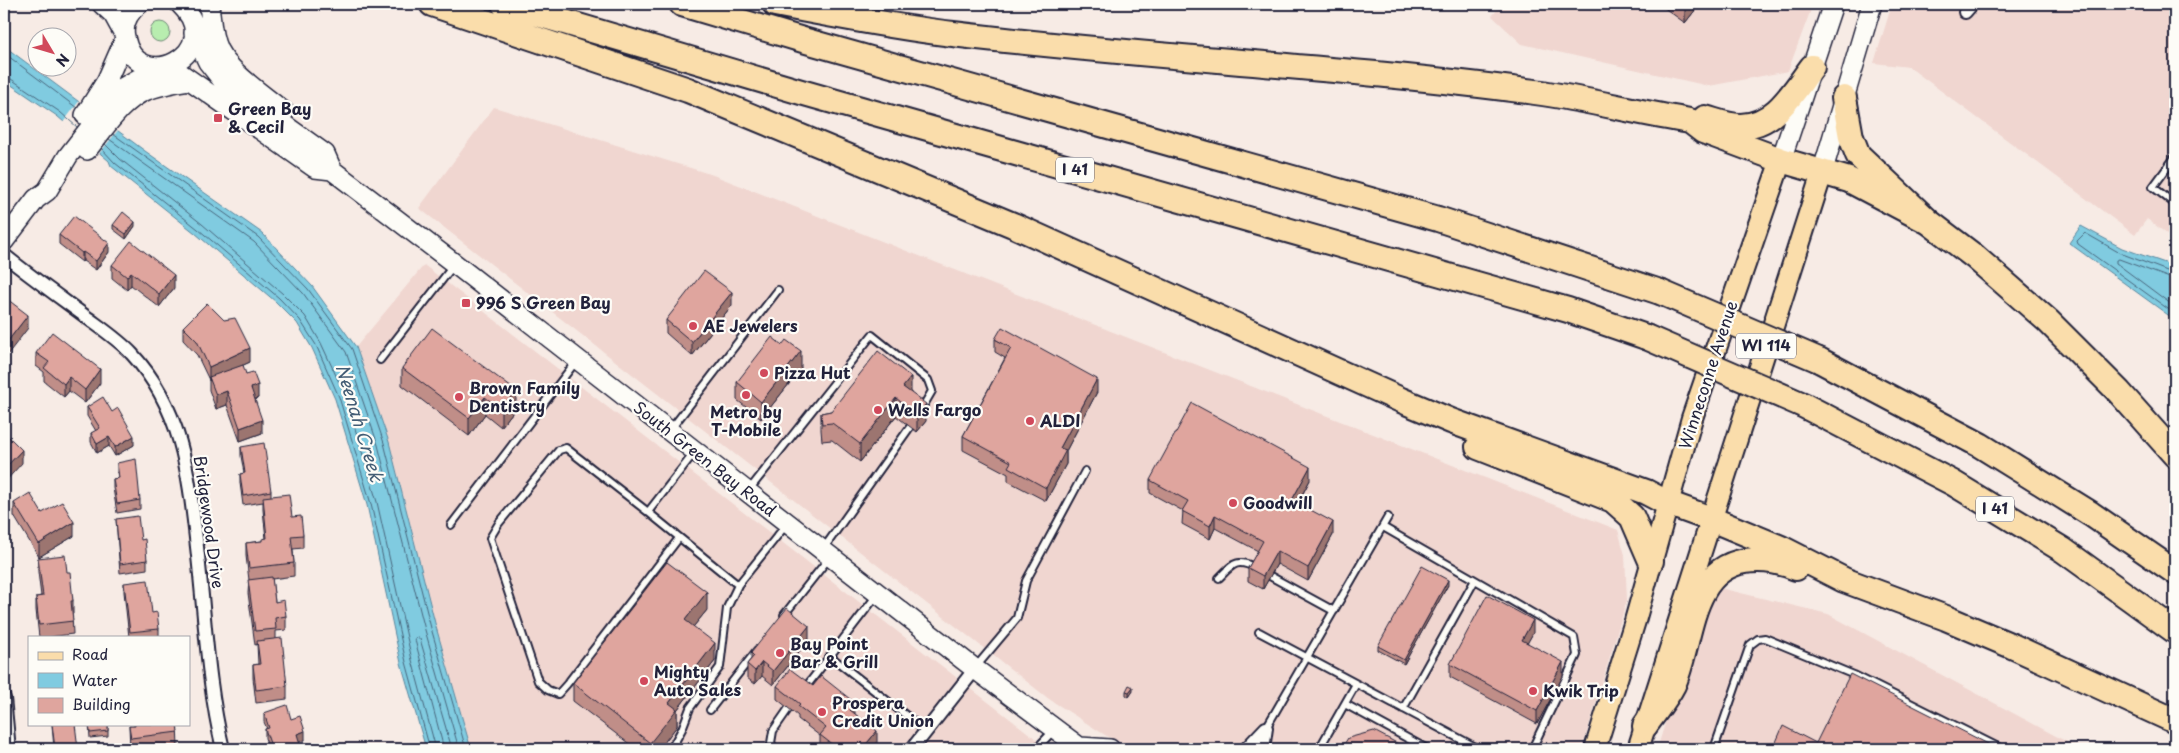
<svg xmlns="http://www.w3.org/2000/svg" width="2179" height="753" font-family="'Playpen Sans',sans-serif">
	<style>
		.built { fill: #f0d6d0 }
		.green { fill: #b8edaf; stroke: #6d8875 }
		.water { fill: #80cbe0; stroke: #5a879e }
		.pier { fill: #f7ebe5 }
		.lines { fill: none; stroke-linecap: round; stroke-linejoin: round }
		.shore { stroke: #48667d; stroke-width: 1 }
		.lane-casing { stroke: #22223b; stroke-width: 10 }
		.street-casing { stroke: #22223b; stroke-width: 16 }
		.secondary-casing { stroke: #22223b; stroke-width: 22 }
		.primary-casing { stroke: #22223b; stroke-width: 24 }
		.highway-casing { stroke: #22223b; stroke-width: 28 }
		.lane { stroke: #fdfcf7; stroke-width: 6 }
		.street { stroke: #fdfcf7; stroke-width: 12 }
		.secondary { stroke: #fdfcf7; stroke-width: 19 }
		.primary { stroke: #faddab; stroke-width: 20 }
		.highway { stroke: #faddab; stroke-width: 24 }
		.highway-bridge-casing { stroke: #22223b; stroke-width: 28; stroke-linecap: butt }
		.highway-bridge { stroke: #faddab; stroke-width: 24 }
		.wall { fill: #c08e88; stroke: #22223b }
		.shaded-wall { fill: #9c746f; stroke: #22223b }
		.building { fill: #dfa59e; stroke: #22223b }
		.poi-dot { fill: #d1495b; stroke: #fdfcf7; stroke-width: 2 }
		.labels { text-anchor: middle; stroke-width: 4.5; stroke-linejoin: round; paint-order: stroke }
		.shield { fill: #fdfcf7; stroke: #646373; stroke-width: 1 }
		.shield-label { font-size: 15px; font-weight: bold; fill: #22223b }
		.poi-label { font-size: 16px; font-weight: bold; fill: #22223b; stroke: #fdfcf7; text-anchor: start }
		.street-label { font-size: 16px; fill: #22223b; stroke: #fdfcf7 }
		.water-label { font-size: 18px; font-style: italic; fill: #435d75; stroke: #fdfcf7 }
	</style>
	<rect width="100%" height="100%" fill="#f7ebe5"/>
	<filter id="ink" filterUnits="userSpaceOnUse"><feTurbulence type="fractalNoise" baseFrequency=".02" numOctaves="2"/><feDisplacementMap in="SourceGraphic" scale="10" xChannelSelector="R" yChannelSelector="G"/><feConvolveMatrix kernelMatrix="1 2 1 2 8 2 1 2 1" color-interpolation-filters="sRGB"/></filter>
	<g filter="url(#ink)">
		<!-- built -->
		<path class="built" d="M1502,4H1813L1788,71L1709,86L1522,44L1492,16Z
			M1892,4H2175V240L2147,219L2135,235L1909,67L1874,63Z
			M494,107L713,175L1618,530L1625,555L1627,600L1582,749H1135L1105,735L1049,699L419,208Z
			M424,265L1049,749H471L436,627L389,442L356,347Z
			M1716,587L1828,614L2080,749H1657L1700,613Z"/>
		<!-- green -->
		<path class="green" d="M150 32a10 10 0 1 1 20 0a10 10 0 1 1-20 0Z"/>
		<!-- water -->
		<path class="water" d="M4,46L145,151L262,233L312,286L356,347L389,442L436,627L471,749H426L401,663L367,505L335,399L312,348L297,323L276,302L195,233L111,166L109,161L57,116L4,80Z
			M2081,226L2122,248L2165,263L2175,270V320L2069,243Z"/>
		<!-- pier -->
		<path class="pier" d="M80,100L119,129L98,155L62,124Z"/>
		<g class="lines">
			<!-- shore -->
			<path class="shore" d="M4,53L77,108
				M4,76L8,77L60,112L77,127
				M113,134L258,237L308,289L352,349L384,443L431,628L466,749
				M109,139L254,242L303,293L346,352L378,445L425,630L459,749
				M105,144L120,159L202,224L283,294L305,316L321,343L345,395L377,502L412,660L436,749
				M102,149L115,163L198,229L279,298L300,320L316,345L339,397L371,504L406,662L430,749
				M2175,274L2120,253L2085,233L2077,241L2078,244L2175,314
				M2175,280L2119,259L2116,260V263L2175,307
				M444,749L415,640L417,637L420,639L452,749"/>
			<!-- lane casing -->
			<g class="lane-casing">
				<path id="lane" d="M2175,157L2153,187L2175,204
					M380,360L453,266
					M671,429L778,290
					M694,453L648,512L738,585L786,525
					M749,490L872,335L928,380L932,391L921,410
					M648,512L566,448L559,450L499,523L490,538L538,681L548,690L558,694L567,684L679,538
					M451,525L577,360
					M1383,527L1574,637L1577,655L1532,749
					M824,548L910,427
					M1270,576L1334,611
					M1219,578C1233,564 1236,558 1256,568
					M877,595L830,656L926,731
					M784,615L829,558
					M1259,632L1479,749
					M975,668L1017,618L1026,581L1085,471
					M805,688L830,656
					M1345,704L1427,749
					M1403,709L1475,580
					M710,710L757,650
					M1266,728L1388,517
					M671,749L682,729L690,708L720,667L727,608L738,585
					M775,749L771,743L773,731L789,708
					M1036,749L1054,730
					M1319,749L1356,684
					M1714,749L1750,645L1758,639L1765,638L1854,675L2002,749"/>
			</g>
			<!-- street casing -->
			<g class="street-casing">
				<path id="street" d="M1965,12L1972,4
					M4,255C30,276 58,296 85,316C101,328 119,340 132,354C183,409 189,477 197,547C205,615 207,683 223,749
					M4,698L9,749
					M912,749L975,669
					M1246,749L1266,728
					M1263,749L1266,728"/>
			</g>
			<!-- secondary casing -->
			<g class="secondary-casing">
				<path id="secondary" d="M102,4L113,14L124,34
					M139,4C129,12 122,24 125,37C136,99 230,52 180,4
					M209,4C211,19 211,36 218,50C230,73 264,95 284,112
					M194,33L208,62L223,81L325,154L332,170L455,264L975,669L1082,749
					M170,66L315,168L332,170
					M85,115L107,80L125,39
					M87,150C104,129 122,100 147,90C161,85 175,82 189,80
					M1781,160L1833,4
					M1822,173L1872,4
					M4,241L36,199L47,191L68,156L113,98L122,88L159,67
					M1080,747L1110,749"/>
			</g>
			<!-- primary casing -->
			<g class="primary-casing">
				<path id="primary" d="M1595,749L1635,621L1692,418L1781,160
					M1638,749L1822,173"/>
			</g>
			<!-- highway casing -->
			<g class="highway-casing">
				<path id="highway" d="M432,4L688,90L1013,225L1401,400L1451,421L1646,492L1667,503L1711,519L1781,548L1844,580L1946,618L2012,646L2175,721
					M504,4L801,92L1568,310L1646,337
					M682,4L803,40L1438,219L1660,292
					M775,4C834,15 893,27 953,34C1147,58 1342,66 1535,92C1587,99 1638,113 1690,121L1703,131L1781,160L1849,180L1929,222
					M1844,98L1851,137L1858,155L1929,222L1975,257L2048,321L2119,392L2175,455
					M1705,118C1716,121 1728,126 1740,126C1775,126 1793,92 1812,67
					M1819,360L1980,445L2091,514L2175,572
					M1803,405L1953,483L2063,550L2175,631
					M1478,447L1613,500L1632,517L1651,561
					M1645,726C1654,713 1666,699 1673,685C1692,643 1688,570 1745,561C1763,558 1779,561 1796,568"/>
			</g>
			<!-- lane -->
			<use href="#lane" class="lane"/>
			<!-- street -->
			<use href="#street" class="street"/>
			<!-- secondary -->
			<use href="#secondary" class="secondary"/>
			<!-- primary -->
			<use href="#primary" class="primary"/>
			<!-- highway -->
			<use href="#highway" class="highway"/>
			<!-- highway-bridge casing -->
			<g class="highway-bridge-casing">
				<path id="highway-bridge" d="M1660,292L1819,360
					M1646,337L1803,405"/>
			</g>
			<!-- highway-bridge -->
			<use href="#highway-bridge" class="highway-bridge"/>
		</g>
		<!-- wall -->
		<path class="wall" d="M1659,4H1700L1685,23Z
			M113,225L135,226L126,239L113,229Z
			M59,235L109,252L96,270L83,261L82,262L59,244Z
			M112,265L174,288L159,307L131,285L127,290L112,278Z
			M732,305L692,356L666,333V320Z
			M183,327L250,362L241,366L246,374L258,398L255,400L262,433L240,441L227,405L216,409L209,390V380L197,355L183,340Z
			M995,339L1097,392L1066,451V464L1046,501L1008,481V474L963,450V436L1005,358L995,352Z
			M36,353L100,383L85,403L69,391L64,397L44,381V372L36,366Z
			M402,368L516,408L501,427L485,414L469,436L402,385Z
			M801,369L761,419L737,400V382Z
			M911,393L926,421L917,432L896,416L860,462L832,440L822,441L821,430V413L831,411Z
			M87,407L112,412L134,445L115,456L109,446L97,453L91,442V433L96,431L87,416Z
			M241,447L271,491V496L292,517L303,535V548L293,549L294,563V576L272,579L275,602L286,616V630L276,631V639L287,686V699L256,703L253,678V665L258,664L257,644L255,645L248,593L249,580L246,556V543L262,541L266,539L263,510V502L243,505L240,483V474L244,473L241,456Z
			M117,463L140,500V509L117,513L113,488V479L118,478L117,472Z
			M1150,480H1310L1298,503L1333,535L1308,581L1277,564L1263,589L1248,581V568L1258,551L1215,528L1210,539L1182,524L1183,511L1150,493Z
			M14,503L42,513L74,536L39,557L14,516Z
			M116,519L141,540L147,560V569L120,573Z
			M38,558L67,572L73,601V614H72L73,634L49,637H39L36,610V597L41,596L38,572Z
			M124,583L152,613L159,629V637H129L124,592Z
			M1448,585L1404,664L1378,650V646Z
			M707,610L693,627L715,661L677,710V726L659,749H636L573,701V683Z
			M1533,633L1527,643L1563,676L1537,724L1450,677V664Z
			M809,639L773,685L762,676L755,684L747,678V664L751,659V653Z
			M777,686H813L855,714L877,744L873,749H820V736L798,719V716L777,699Z
			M1126,691H1133L1129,697L1126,695Z
			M264,713L291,719L305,740L299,742L300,749H269L265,738V729H267L264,722Z
			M52,724L78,749H54Z
			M89,724H108V736L90,738Z
			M134,724H177L178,746L146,749H130L129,726H134Z"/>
		<!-- shaded-wall -->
		<path class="shaded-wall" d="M1686,4H1700L1685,23V6Z
			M135,222V226L126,239V234Z
			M109,243V252L96,270V261Z
			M83,252V261L82,262V253Z
			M131,272V285L127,290V277Z
			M174,275V288L159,307V294Z
			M732,292V305L692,356V342Z
			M28,315V328L4,359V346Z
			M250,348V362L210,380L209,377V381V367Z
			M801,351V369L761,419V402Z
			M100,369V383L85,403V390Z
			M69,377V391L64,397V384Z
			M911,377V394L903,387Z
			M1097,379V392L1066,451V464L1046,501V488L1060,448Z
			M258,385V398L251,401V388Z
			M227,391V405L216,409V395Z
			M516,391V408L501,427V409Z
			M485,397V414L469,436V418Z
			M896,398V416L860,462V444Z
			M926,404V421L917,432V415Z
			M262,420V433L240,441V428Z
			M134,436V445L115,456V447Z
			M109,437V446L97,453V444Z
			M22,450V463L4,483V469Z
			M1310,467V480L1292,513V500Z
			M1215,515V528L1210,539V526Z
			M74,522V536L39,557V544Z
			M1333,522V535L1308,581V568Z
			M1277,551V564L1263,589V576Z
			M1448,580V585L1404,664V660Z
			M707,592V610L685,637V620Z
			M1533,620V633L1522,653V640Z
			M809,626V639L773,685V671Z
			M715,643V661L677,710V726L659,749H650V743L669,703Z
			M762,662V676L755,684V671Z
			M1563,662V676L1537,724V711Z
			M1133,687V691L1129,697V692Z
			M855,703V716L850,710Z
			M305,731V740L297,743V734Z
			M877,731V744L873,749H862Z
			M300,744V749H283Z"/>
		<!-- building -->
		<path class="building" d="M123,212L135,222L126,234L113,225Z
			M74,216L109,243L96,261L83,252L82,253L59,235Z
			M131,241L174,275L159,294L131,272L127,277L112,265Z
			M704,271L732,292L692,342L666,320Z
			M7,299L28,315L4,346V303Z
			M207,303L224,320L235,318L250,348L209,367L197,341L183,327Z
			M1002,327L1097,379L1060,448L1066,450L1046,488L1008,467L1011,462L963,436L1011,348L995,339Z
			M432,328L516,391L501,409L485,397L469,418L402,368Z
			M52,332L100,369L85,390L69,377L64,384L44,368L49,362L36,353Z
			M772,337L782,345L786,340L801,351L761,402L737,382Z
			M878,351L911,377L903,387L926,404L917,415L896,398L860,444L832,423L822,424L821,413L831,411Z
			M243,365L246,374L253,372L258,385L251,388L262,420L240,428L227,391L216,395L209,377Z
			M103,397L112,412L118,408L134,436L115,447L109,437L97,444L91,433L100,428L87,407Z
			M1192,403L1310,467L1292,500L1333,522L1308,568L1277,551L1263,576L1248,568L1263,541L1215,515L1210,526L1182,511L1188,501L1150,480Z
			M4,432L22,450L4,469Z
			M264,443L271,491L243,496L240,474L245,473L241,447Z
			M136,459L140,500L117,504L113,479L119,478L117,463Z
			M30,493L42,513L62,502L74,522L39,544L14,503Z
			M289,494L292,517L301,516L303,535L291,536L294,563L249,568L246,543L262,541V539L267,538L263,497Z
			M138,516L141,540L145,539L147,560L120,564L116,519Z
			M65,555L67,572H70L73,601H71L73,621L39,625L36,597L43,596L38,558Z
			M667,562L707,592L685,620L715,643L669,703L677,709L650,743L573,683Z
			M1422,566L1448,580L1404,660L1378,646Z
			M272,577L275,602L284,600L286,616L275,618L276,629L255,631L248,580Z
			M148,580L152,613L157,612L159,629L130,632L124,583Z
			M1487,595L1533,620L1522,640L1563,662L1537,711L1450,664Z
			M787,608L809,626L773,671L762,662L755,671L747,664L754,656L751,653Z
			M282,638L287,686L256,690L253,665L260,664L257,641Z
			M790,669L813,686L821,676L855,703L850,710L877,731L862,749H838L820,735L826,728L798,706L800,704L777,686Z
			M1850,674L1998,749H1773L1783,726L1816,743Z
			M1129,685L1133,687L1129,692L1126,691Z
			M287,705L291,719L300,716L305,731L297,734L300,744L283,749H272L265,729L269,728L264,713Z
			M52,724H75L78,749H55Z
			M89,724H108V731L90,733Z
			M135,724H177L178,732L131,738L129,726H135Z
			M1374,731L1408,749H1341L1348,738Z
			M180,745L181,749H168Z"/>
	</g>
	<!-- markers -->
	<g class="poi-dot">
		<rect x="213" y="113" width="10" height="10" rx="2.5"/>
		<rect x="461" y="298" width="10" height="10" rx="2.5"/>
		<circle cx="693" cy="326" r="5"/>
		<circle cx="764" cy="373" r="5"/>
		<circle cx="746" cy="395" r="5"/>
		<circle cx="459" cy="397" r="5"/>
		<circle cx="878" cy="410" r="5"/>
		<circle cx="1030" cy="421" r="5"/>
		<circle cx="1233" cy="503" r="5"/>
		<circle cx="780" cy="653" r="5"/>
		<circle cx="644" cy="681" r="5"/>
		<circle cx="1533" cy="691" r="5"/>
		<circle cx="822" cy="712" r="5"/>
	</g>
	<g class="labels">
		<!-- shield labels -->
		<g class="shield">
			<rect x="1056" y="157.5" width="38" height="25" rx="4"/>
			<rect x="1736" y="333.5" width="60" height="25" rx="4"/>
			<rect x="1976" y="496.5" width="38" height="25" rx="4"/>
		</g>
		<g class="shield-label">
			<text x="1075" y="175">I 41</text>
			<text x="1766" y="351">WI 114</text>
			<text x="1995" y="514">I 41</text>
		</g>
		<!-- poi labels -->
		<g class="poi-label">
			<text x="228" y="115">Green Bay<tspan x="228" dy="18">&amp; Cecil</tspan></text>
			<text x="476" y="309">996 S Green Bay</text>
			<text x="703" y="332">AE Jewelers</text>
			<text x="774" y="379">Pizza Hut</text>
			<text x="469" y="394">Brown Family<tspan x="469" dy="18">Dentistry</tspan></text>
			<text x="888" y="416">Wells Fargo</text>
			<text x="746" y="418" text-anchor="middle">Metro by<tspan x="746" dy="18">T-Mobile</tspan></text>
			<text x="1040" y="427">ALDI</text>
			<text x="1243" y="509">Goodwill</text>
			<text x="790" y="650">Bay Point<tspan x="790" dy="18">Bar &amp; Grill</tspan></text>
			<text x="654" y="678">Mighty<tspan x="654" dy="18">Auto Sales</tspan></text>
			<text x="1543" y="697">Kwik Trip</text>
			<text x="832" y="709">Prospera<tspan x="832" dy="18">Credit Union</tspan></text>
		</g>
		<!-- street labels -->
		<g class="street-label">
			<text transform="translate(1708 375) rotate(-72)" y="6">Winneconne Avenue</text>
			<text transform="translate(705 459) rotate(38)" y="6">South Green Bay Road</text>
			<text transform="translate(209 522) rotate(82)" y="6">Bridgewood Drive</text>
		</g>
		<!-- water labels -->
		<g class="water-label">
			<text transform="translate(359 423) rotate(73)" y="6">Neenah Creek</text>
		</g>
	</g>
	<!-- margin -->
	<rect width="2179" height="753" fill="none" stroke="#fdfcf7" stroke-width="20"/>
	<rect x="10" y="10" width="2159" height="733" fill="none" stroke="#22223b" stroke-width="2" filter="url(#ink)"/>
	<!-- legend -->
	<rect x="28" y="636" width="162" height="90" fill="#fdfcf7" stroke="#a5a5ac"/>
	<rect x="38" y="652" width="25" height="8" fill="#faddab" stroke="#a5a5ac"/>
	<text x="72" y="660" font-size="15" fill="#22223b">Road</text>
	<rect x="38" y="673" width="25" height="15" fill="#80cbe0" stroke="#a5a5ac"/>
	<text x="72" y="686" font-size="15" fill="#22223b">Water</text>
	<rect x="38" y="698" width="25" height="15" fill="#dfa59e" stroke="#a5a5ac"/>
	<text x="72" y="710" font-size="15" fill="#22223b">Building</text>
	<!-- north arrow -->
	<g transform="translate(52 52) rotate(128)"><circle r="24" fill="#fdfcf7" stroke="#a5a5ac"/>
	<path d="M0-4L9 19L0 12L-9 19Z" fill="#d1495b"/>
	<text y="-8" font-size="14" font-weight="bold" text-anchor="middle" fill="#22223b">N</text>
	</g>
</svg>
